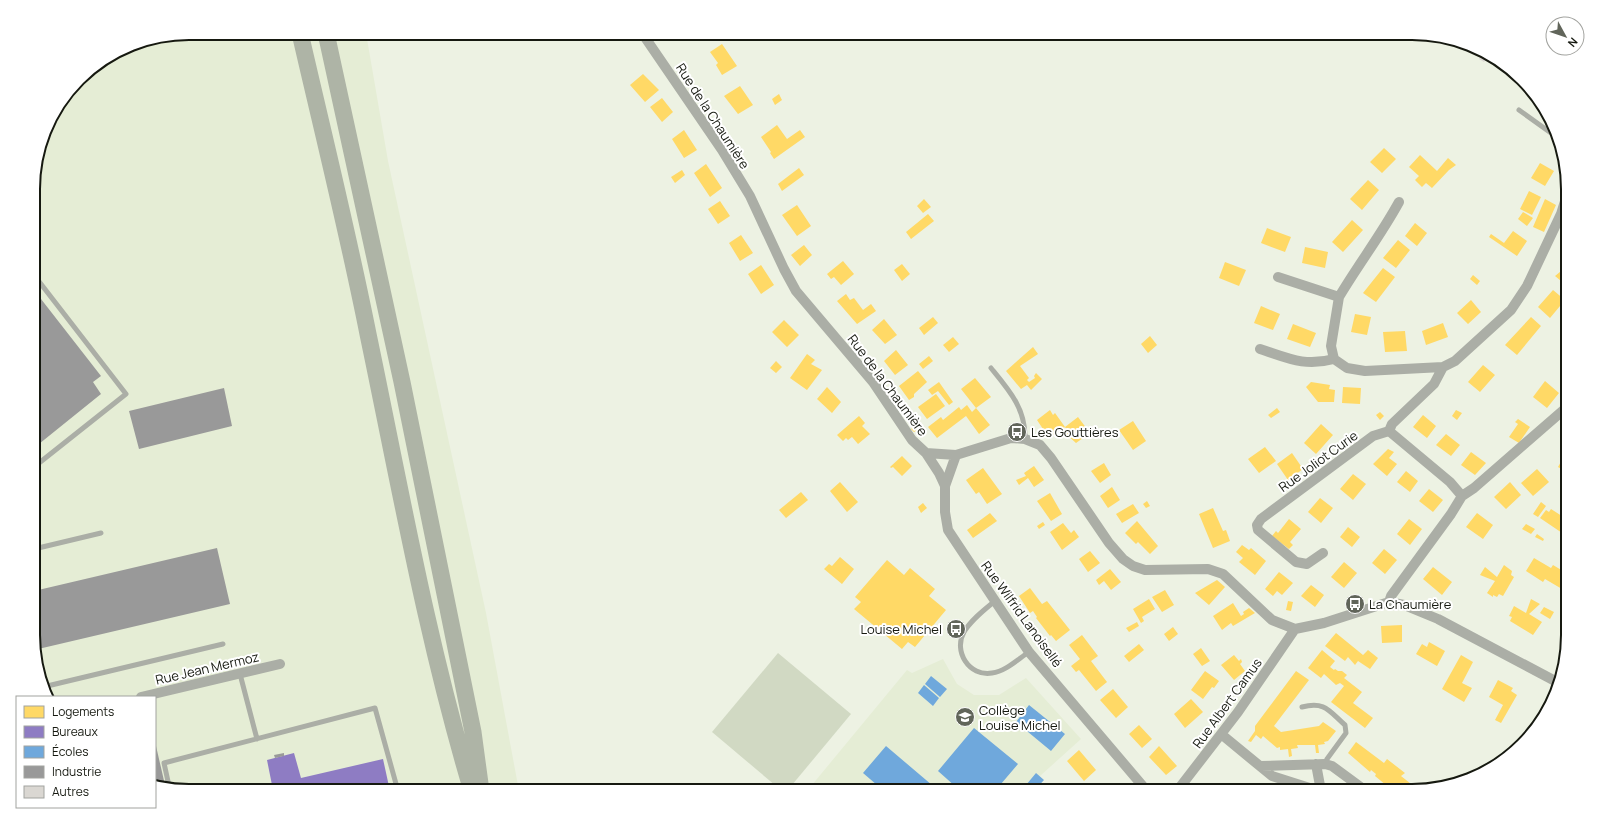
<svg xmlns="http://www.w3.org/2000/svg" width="1601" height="824" font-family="Manrope,sans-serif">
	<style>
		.built { fill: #e5edd5 }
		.green { fill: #d1d9c3 }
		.homes { fill: #ffd966 }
		.offices { fill: #8e7cc3 }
		.schools { fill: #6fa8dc }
		.industry { fill: #999 }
		.building { fill: #dad7d2 }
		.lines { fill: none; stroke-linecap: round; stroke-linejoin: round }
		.service { stroke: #abaea6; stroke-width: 5 }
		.minor { stroke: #abaea6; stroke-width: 10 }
		.trunk { stroke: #aeb4a6; stroke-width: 17 }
		.labels { text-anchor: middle; stroke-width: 4; stroke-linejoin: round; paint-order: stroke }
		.street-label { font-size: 13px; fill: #161910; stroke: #fff }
		.poi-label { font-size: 13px; fill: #161910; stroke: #fff; text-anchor: start }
		.rim { fill: none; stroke: #161910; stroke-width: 2 }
	</style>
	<rect width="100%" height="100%" fill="#edf2e3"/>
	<!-- built -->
	<path class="built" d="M189,33H366L388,161L486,613L519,791H189L155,783V697H46L45,695L34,656L33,178L49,120L86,72L129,45Z
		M943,659L957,684L974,695H999L1026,678L1081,739L1040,776L1034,791H807L907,670L912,673Z"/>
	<!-- green -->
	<path class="green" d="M778,653L851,714L787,791H782L712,732Z"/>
	<!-- homes -->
	<path class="homes" d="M696,33H714L702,41Z
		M722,44L737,66L722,75L716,65L718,63L710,52Z
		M643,74L659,90L645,102L630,85Z
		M740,86L753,105L738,114L724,96Z
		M779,94L782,100L775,105L772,99Z
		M662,98L673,112L662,122L650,107Z
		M777,125L787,139L800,130L805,137L774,159L770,153L771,152L761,137Z
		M684,130L697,150L684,158L672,139Z
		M1384,148L1396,159L1382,173L1370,162Z
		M1420,155L1437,171L1448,158L1456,165L1449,170L1432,188L1426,183L1422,187L1415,180L1419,176L1409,167Z
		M1540,163L1554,171L1545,186L1531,178Z
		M706,164L722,188L710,197L694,173Z
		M799,168L804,175L782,191L778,184Z
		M682,170L685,175L675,183L671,177Z
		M1368,180L1379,190L1362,210L1350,199Z
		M1529,191L1541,197L1532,215L1520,209Z
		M924,199L931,207L923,213L917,206Z
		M1545,199L1556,205L1544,232L1533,227Z
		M720,201L730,216L718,224L708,209Z
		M797,205L811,226L797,236L782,215Z
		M1523,212L1533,218L1527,226L1518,219Z
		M928,214L934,221L911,239L906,232Z
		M1352,220L1363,230L1343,252L1332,242Z
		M1415,223L1427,233L1417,246L1405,236Z
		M1267,228L1291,237L1285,252L1261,243Z
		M1513,231L1527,241L1517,256L1489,237L1491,234L1504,243Z
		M741,235L753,253L740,261L729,243Z
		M1398,240L1410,250L1396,268L1383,258Z
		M804,245L812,255L800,266L791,255Z
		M1305,247L1328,252L1325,268L1302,263Z
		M843,261L854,274L841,285L834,277L831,279L827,274Z
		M1225,262L1246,270L1239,286L1219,278Z
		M902,264L910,274L902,281L894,270Z
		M761,265L774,285L761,294L748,274Z
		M1566,267L1567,268V286L1555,276Z
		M1383,268L1395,277L1376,302L1363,293Z
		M1473,275L1480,281L1477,285L1470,279Z
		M1553,290L1565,300L1550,318L1538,307Z
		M846,294L850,300L854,298L863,310L871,304L876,311L857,324L837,301Z
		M1471,300L1481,312L1468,324L1457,313Z
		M1261,306L1280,314L1273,330L1254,323Z
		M1355,314L1371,317L1367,335L1351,332Z
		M933,317L938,323L924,335L919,328Z
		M1531,317L1541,326L1517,355L1505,345Z
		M884,319L897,335L885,344L872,330Z
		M784,320L799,335L787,347L772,332Z
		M1443,323L1448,337L1426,345L1422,331Z
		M1293,324L1316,333L1310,347L1287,339Z
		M1405,331L1407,351L1385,352L1383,332Z
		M1150,336L1157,345L1148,353L1141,344Z
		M953,337L959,344L949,352L943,345Z
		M1033,347L1038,354L1020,366L1029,378L1027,380L1029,382L1035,378L1034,376L1036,373L1042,379L1031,390L1027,385L1021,389L1006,371Z
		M896,350L908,365L895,375L884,361Z
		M807,354L815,360L811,364L822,370L807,390L790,378Z
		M929,356L933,361L923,369L919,364Z
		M776,361L782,367L776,373L770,368Z
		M1483,365L1495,375L1480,392L1468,382Z
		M918,371L927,382L914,394V397L909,400L899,386Z
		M975,378L991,397L976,408L961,389Z
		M1545,381L1559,393L1547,408L1533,397Z
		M939,382L953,402L949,405L938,391L932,395L928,390Z
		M1311,382L1330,385L1329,389L1335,390L1334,402H1318L1306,387Z
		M827,387L841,402L832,413L817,399Z
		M1343,387L1361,388L1360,404L1342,403Z
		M936,394L945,406L927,419L918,407Z
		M967,405L972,412L976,408L990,425L979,434L966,416L937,438L928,427L941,417L943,420L959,407L961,410Z
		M1277,408L1280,412L1271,418L1268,415Z
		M1050,410L1053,415L1055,413L1065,427L1049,438L1037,420Z
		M1456,410L1462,413L1457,420L1452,416Z
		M1380,412L1384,416L1380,420L1376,415Z
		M1423,415L1436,426L1427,438L1413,427Z
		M859,416L865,423L862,426L870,434L858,444L852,437L848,440L846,438L843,441L837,435Z
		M1078,417L1090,433L1076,443L1066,434L1068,432L1065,427Z
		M1518,419L1530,427L1519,443L1509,437L1518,424L1515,422Z
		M1133,421L1146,441L1133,450L1119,430Z
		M918,424L921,427L914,432L911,429Z
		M1321,424L1333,435L1316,454L1304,443Z
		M1446,434L1460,445L1451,456L1436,445Z
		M1265,447L1276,461L1259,473L1248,459Z
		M1388,449L1394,452L1389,458L1397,464L1387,476L1373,464Z
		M1567,451L1568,473L1558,467Z
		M1471,452L1486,463L1475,475L1461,465Z
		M1292,453L1303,469L1288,480L1277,464Z
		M902,456L912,466L902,476L893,467L891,468L890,467Z
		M1104,463L1111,475L1100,483L1091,471Z
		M1034,466L1044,480L1034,487L1028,478L1019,485L1016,480L1026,476L1024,473Z
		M983,468L1002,494L987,504L979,492L976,494L966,480Z
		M1537,469L1549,482L1533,496L1521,483Z
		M1406,471L1418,481L1410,492L1397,482Z
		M1353,474L1366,484L1353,500L1340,489Z
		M840,482L858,502L847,512L830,491Z
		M1510,482L1521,495L1506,509L1494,497Z
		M1112,487L1120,500L1108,508L1100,496Z
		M1429,489L1443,500L1433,512L1419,501Z
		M801,492L808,500L786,518L779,510Z
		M1050,493L1062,514L1051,521L1037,501Z
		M1320,498L1333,508L1321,523L1308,512Z
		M1147,501L1150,506L1146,508L1143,504Z
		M1541,502L1546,506L1538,517L1533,514Z
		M923,503L927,508L921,513L918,507Z
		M1133,504L1139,513L1122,523L1116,514Z
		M1213,508L1223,531L1226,530L1230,541L1213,548L1199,514Z
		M1551,509L1568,520V537L1540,518L1546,510L1549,512Z
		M990,513L997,521L973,538L967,530Z
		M1477,513L1493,525L1483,539L1466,527Z
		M1289,519L1301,529L1290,542L1293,545L1289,549L1272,536L1276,531L1278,533Z
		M1409,519L1422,529L1410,545L1397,534Z
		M1137,521L1158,546L1150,554L1138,542L1136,544L1125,533Z
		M1043,522L1045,525L1039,529L1037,526Z
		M1063,523L1071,533L1074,530L1079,537L1062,550L1050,532Z
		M1526,524L1535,529L1531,534L1522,529Z
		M1348,527L1360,537L1352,547L1340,537Z
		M1537,534L1544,539L1543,541L1535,537Z
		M1242,545L1249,550L1251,548L1266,561L1255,575L1239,562L1243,558L1236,552Z
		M1384,549L1397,560L1385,574L1372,563Z
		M1090,551L1100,563L1088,572L1079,559Z
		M840,557L854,569L842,584L824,569L829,564L832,566Z
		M1534,558L1551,568L1553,565L1568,574V588L1564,586L1562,589L1545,579L1543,582L1526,571Z
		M887,560L904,575L910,568L935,589L929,596L946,610L915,647L908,642L902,649L854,609L861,602L855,597Z
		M1344,562L1357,573L1344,588L1331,577Z
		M1504,565L1512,571L1511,575L1514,577L1503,596L1499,594L1497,597L1493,595V597L1487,593L1495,581L1480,575L1485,567L1497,577Z
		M1433,567L1452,582L1442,595L1423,579Z
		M1110,569L1121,582L1111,590L1104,581L1099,585L1096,580Z
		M1279,572L1293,583L1282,595L1277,591L1273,596L1265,589Z
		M1217,580L1225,587L1209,605L1195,593Z
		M1311,585L1324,595L1315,607L1301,596Z
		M1030,588L1042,604L1047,601L1070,630L1056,641L1051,635L1050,636L1036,618L1037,617L1033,611L1030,613L1019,596Z
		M1165,590L1174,605L1162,612L1152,597Z
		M1149,599L1155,609L1142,617L1144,621L1141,623L1133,609Z
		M1531,599L1540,604L1529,614L1542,622L1533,635L1510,621L1512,617L1509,616L1514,606L1526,613Z
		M1288,601L1293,602L1291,611L1286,610Z
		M1233,603L1241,616L1244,614L1243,612L1249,608L1255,613L1233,626L1231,623L1222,630L1213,616Z
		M1544,607L1554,612L1550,619L1540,613Z
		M1137,622L1139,626L1129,632L1126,628Z
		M1402,625V642L1382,643L1381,626Z
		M1173,627L1178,634L1169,641L1164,634Z
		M1336,633L1363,655L1368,650L1378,658L1370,669L1358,661L1355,665L1348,657L1345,661L1325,646Z
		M1082,635L1098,656L1091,661L1107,682L1096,691L1079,670L1076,672L1071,666L1080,659L1069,645Z
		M1429,642L1445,651L1437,666L1416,654L1422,644L1427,647Z
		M1139,644L1144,650L1129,662L1124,656Z
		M1201,648L1210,661L1202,666L1193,654Z
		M1322,650L1335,661L1330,667L1334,670L1335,669L1338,671H1342L1347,675L1344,678L1362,692L1353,703L1373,718L1365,728L1331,702L1344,686L1340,683L1336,685L1324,674L1321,678L1308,668Z
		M1234,655L1239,661L1241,659L1242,662L1240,664L1245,671L1234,680L1221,665Z
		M1461,655L1473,662L1462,683L1472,688L1464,702L1442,689Z
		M1205,671L1219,681L1214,688L1212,687L1203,699L1191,690Z
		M1296,671L1309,680L1274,726L1281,732L1319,726L1323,722L1336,731L1328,741L1324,742L1325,744L1318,745L1319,753H1316L1315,745H1297L1298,748L1291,749L1292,756L1289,757L1288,749L1280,750V747L1277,748L1263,736L1261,739L1256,735L1251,742L1248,741L1255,731V726Z
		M1498,680L1513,688L1511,691L1517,695L1501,723L1495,720L1503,705L1489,697Z
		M1113,689L1128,707L1116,718L1100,700Z
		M1191,699L1203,712L1185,728L1174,714Z
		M1139,725L1152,739L1142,748L1129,734Z
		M1356,742L1384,763L1387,759L1405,773L1401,776L1420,791L1392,790L1375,776L1376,774L1371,770L1370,772L1348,753Z
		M1159,746L1177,766L1166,775L1149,757Z
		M1079,750L1096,770L1084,781L1067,761Z"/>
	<!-- offices -->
	<path class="offices" d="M294,753L301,778L383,759L390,791H248L272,785L267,760Z"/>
	<!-- schools -->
	<path class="schools" d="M931,676L947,689L940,697L925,684Z
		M924,685L939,698L933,706L918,693Z
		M1029,705L1065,734L1051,751L1016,722Z
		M974,728L1018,764L995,791H952L956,787L938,771Z
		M886,746L939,791H884L863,773Z
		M1036,773L1044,780L1034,791H1021Z"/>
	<!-- industry -->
	<path class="industry" d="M34,290L101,376L93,382L101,394L34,448Z
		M224,388L232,426L139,449L129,411Z
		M217,548L230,604L34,650V591Z
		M156,746L165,785L155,783Z
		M284,753V756L275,758L274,755Z"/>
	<!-- building -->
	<path class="building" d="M1484,51L1489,55L1484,62L1479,59Z"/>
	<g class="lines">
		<!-- service -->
		<path class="service" d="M1519,110L1558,138
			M34,275L126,394L34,467
			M991,368C1009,390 1026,409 1025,439
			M34,549L101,533
			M995,601C984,610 971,620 964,632C953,651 969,677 992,673C1006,671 1018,659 1029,652
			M240,674L257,739
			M43,687L223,644
			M1302,707C1325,701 1329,711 1345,725L1346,733L1327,759L1325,764
			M169,786L164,763L375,708L398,791"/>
		<!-- minor -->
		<path class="minor" d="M642,33L722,150L750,196L784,269L796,291L873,382L912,440L926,453L956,455L1011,438L1025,439L1040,445L1051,458L1109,543L1123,559L1133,566L1145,570L1208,569L1223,574L1272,620L1295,629L1324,623L1389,602L1404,605L1438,619L1557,682
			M1278,277L1339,297C1358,265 1381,235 1399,202
			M1260,349C1288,358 1304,367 1334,359L1347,368L1365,371L1443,367L1455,361L1511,310L1527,286L1561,214L1567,195
			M1334,359L1331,346L1339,297
			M1389,431L1392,424L1434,384L1443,367
			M926,453L939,473L945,486V512L948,530L1029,652L1147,791
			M945,486L956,455
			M1323,553L1307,564L1296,562L1258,530L1257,525L1261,519L1373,436L1389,431L1450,482L1462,496
			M1389,602L1391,596L1451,514L1462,496L1474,488L1567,407
			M141,697L280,664
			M1221,734L1272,776L1319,791
			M1316,764L1321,791
			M1261,766L1325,764L1332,766L1366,791
			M1177,791L1238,712L1295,629"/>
		<!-- trunk -->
		<path class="trunk" d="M300,33C323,133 348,233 368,334C400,487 427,641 472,791
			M326,33L402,382L473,732L481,791"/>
	</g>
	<!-- icons -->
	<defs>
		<g id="bus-disc" transform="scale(1)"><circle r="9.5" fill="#61655a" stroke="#fff"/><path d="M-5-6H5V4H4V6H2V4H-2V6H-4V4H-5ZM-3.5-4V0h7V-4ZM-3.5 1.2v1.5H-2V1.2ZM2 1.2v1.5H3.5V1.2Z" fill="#fff"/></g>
		<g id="school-disc" transform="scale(1)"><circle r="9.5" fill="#61655a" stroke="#fff"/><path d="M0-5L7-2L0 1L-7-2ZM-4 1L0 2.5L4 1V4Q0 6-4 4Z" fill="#fff"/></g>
	</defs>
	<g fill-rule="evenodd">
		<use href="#bus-disc" x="1017" y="432"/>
		<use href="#bus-disc" x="1355" y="604"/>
		<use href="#bus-disc" x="956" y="629"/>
		<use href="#school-disc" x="965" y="717"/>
	</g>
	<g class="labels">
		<!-- street labels -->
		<g class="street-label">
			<text transform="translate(713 116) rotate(57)" y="5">Rue de la Chaumière</text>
			<text transform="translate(888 385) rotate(53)" y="5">Rue de la Chaumière</text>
			<text transform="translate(1318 461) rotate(-36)" y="5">Rue Joliot Curie</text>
			<text transform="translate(1022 614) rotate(54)" y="5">Rue Wilfrid Lanoisellé</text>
			<text transform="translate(207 668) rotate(-13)" y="5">Rue Jean Mermoz</text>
			<text transform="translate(1227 703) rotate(-54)" y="5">Rue Albert Camus</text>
		</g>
		<!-- poi labels -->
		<g class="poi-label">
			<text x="1031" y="437">Les Gouttières</text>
			<text x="1369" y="609">La Chaumière</text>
			<text x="942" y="634" text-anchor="end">Louise Michel</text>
			<text x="979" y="715">Collège<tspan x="979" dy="15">Louise Michel</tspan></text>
		</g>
	</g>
	<!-- crop -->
	<path d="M0 0H1601V824H0ZM189 40H1412A149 149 0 0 1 1561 189V635A149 149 0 0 1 1412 784H189A149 149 0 0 1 40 635V189A149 149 0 0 1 189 40Z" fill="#fff" fill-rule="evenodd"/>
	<path class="rim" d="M189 40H1412A149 149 0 0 1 1561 189V635A149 149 0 0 1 1412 784H189A149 149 0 0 1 40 635V189A149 149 0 0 1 189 40Z"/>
	<!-- legend -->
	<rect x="16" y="696" width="140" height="112" fill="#ffffff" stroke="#a2a39f"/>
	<rect x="24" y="706" width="20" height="12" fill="#ffd966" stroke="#a2a39f"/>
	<text x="52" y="716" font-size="12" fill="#161910">Logements</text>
	<rect x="24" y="726" width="20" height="12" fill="#8e7cc3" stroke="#a2a39f"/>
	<text x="52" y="736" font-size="12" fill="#161910">Bureaux</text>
	<rect x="24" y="746" width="20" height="12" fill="#6fa8dc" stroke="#a2a39f"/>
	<text x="52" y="756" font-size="12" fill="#161910">Écoles</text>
	<rect x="24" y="766" width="20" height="12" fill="#999999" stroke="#a2a39f"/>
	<text x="52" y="776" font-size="12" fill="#161910">Industrie</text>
	<rect x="24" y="786" width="20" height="12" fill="#dad7d2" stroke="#a2a39f"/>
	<text x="52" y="796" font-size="12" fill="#161910">Autres</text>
	<!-- north arrow -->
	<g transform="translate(1565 36) rotate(130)"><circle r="19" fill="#ffffff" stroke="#a2a39f"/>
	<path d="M0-3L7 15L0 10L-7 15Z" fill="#61655a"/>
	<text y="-6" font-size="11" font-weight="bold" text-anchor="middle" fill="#161910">N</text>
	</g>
</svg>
